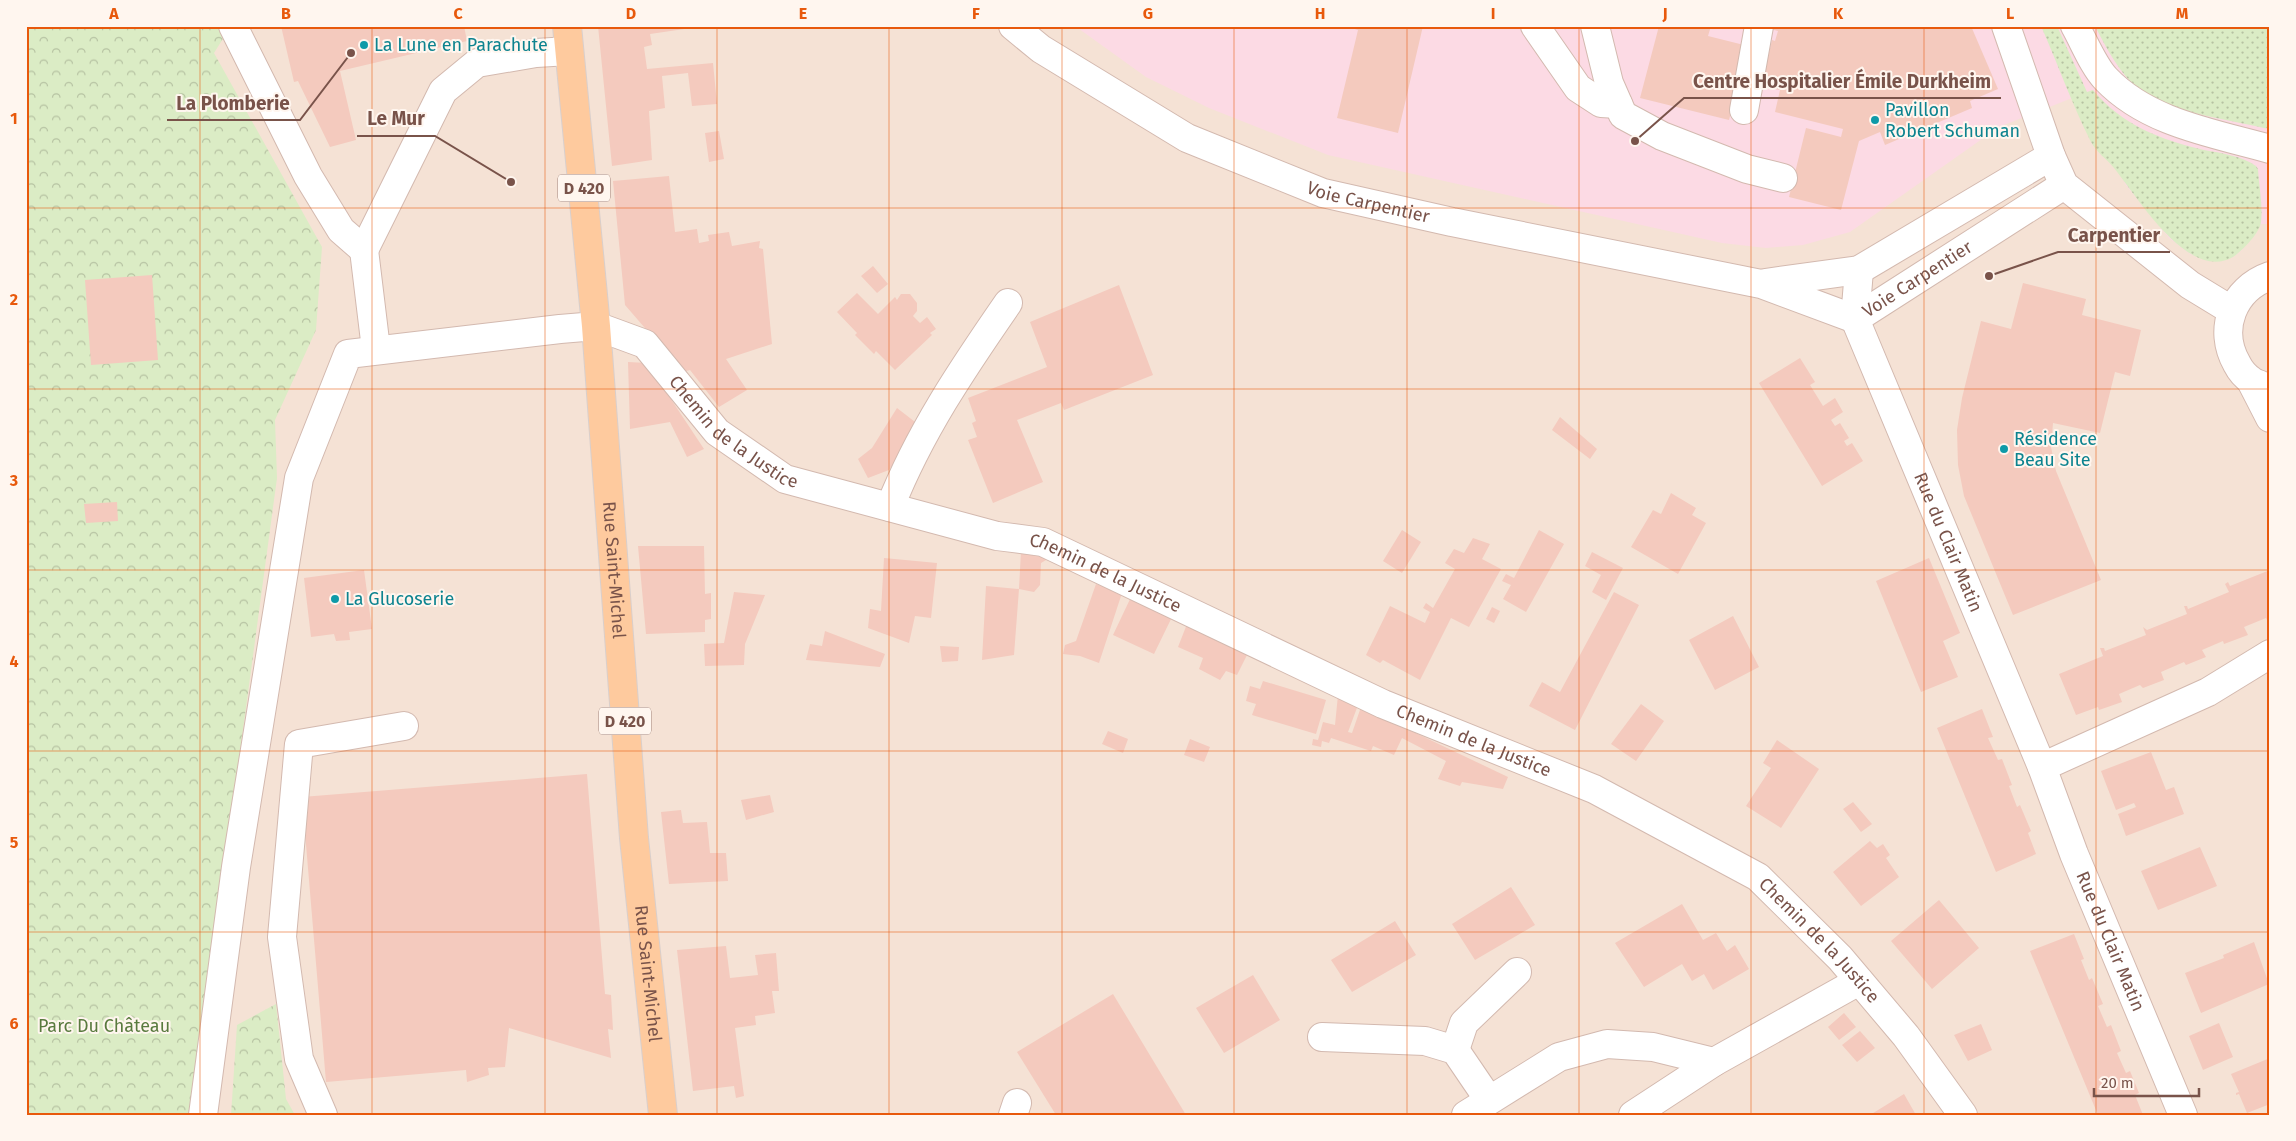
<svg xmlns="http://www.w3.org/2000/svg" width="2296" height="1141" font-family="'Fira Sans',sans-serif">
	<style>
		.residential { fill: #f5e2d5 }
		.medical { fill: #fcdae4 }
		.green { fill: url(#green-dots) }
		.forest { fill: url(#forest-crowns) }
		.building { fill: #f4cabe }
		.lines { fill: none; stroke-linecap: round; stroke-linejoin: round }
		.minor-casing { stroke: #d3b9af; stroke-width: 30 }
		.major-casing { stroke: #d9cfcc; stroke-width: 30 }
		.minor { stroke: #fff; stroke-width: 28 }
		.major { stroke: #feca9e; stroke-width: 28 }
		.grid { fill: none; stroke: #e8590c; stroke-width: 1; stroke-opacity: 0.55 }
		.culture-dot { fill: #0f9aa8; stroke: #fff6ef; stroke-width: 2 }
		.labels { text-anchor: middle; stroke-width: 4; stroke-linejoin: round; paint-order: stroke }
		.shield { fill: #fff6ef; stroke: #a1847c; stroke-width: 1 }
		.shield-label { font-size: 16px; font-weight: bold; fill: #79534a }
		.culture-label { font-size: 18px; fill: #0d838f; stroke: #fff6ef; text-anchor: start }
		.street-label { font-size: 18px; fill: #79534a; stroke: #fff6ef }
		.park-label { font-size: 18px; fill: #597a3e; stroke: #fff6ef }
		.leader { fill: none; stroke: #79534a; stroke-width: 2 }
		.callout-dot { fill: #79534a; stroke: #fff6ef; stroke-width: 2 }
		.callout-label { font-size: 19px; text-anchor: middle; font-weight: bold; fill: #79534a; stroke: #fff6ef; stroke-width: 4; stroke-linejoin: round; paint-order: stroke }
		.neatline { fill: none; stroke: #e8590c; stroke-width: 2 }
		.grid-label { font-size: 16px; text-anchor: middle; font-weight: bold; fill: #e8590c }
	</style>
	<defs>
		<pattern id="green-dots" width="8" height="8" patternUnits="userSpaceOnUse" patternTransform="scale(1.25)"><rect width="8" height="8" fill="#dbecc5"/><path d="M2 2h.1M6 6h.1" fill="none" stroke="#b6c2a2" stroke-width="1.8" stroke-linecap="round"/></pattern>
		<pattern id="forest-crowns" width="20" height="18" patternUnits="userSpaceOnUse" patternTransform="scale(1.25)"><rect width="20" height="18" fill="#dbecc5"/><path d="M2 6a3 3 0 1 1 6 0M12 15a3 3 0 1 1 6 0" fill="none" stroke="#b6c2a2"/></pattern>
	</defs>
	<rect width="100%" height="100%" fill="#fdf1e7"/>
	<!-- residential -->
	<path class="residential" d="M26,26H2270V1115H26Z"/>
	<!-- medical -->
	<path class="medical" d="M1075,26H2270V224H2261L2241,251L2231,258L2219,261H2209L2190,254L2169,238L2125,184L2087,92L1999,127L1850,232L1803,245L1766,248L1722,243L1328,155L1209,108L1146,77Z"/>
	<!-- green -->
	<path class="green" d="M2041,26H2057L2087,92L2093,90C2122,125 2161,140 2204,150C2221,153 2242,156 2256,166L2258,169C2259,186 2263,206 2261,222C2260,233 2241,252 2233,257C2188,283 2136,195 2114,168C2107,159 2096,152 2091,142C2072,105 2058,64 2041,26Z
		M2095,26H2270L2269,129C2226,119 2159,112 2128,79C2115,64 2104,44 2095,26Z"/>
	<!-- forest -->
	<path class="forest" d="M26,26H231L214,53L322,247L316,330L275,420L277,478L191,1115H26Z
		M276,1004L286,1099L295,1115H231L237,1025Z"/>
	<!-- building -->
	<path class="building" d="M281,26H464L467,41L340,71L356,140L330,147L298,81L294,82Z
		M598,26H705L650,34L652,45L644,47L647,69L713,63L717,104L692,106L688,73L662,76L665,108L649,111L652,160L612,166Z
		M1345,26H1423L1398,133L1337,118L1358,30Z
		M1659,26H1711L1708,36L1748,46L1729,120L1640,98Z
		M1767,26H1971L1998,89L1970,101L1972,108L1885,145L1880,132L1859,141L1841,210L1789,197L1806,128L1841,137L1843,129L1775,112L1780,90L1761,86L1772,40L1775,41L1778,31L1767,28Z
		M719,131L724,159L709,162L705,133Z
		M669,176L675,232L697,229L699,243L709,241L708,235L729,232L732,246L760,241L759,248L763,249L772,344L726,359L747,390L719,407L690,370L683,372L625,305L613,181Z
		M873,266L888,284L877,293L861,276Z
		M152,275L158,360L91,365L85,280Z
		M2023,283L2086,299L2082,315L2141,330L2130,376L2115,372L2100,433L2053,423L2051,447L2056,471L2101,580L2013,615L1964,496L1958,465L1957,430L1962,398L1981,321L2011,329Z
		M1119,285L1153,375L1064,410L1061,403L1017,420L1043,482L993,503L968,440L977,437L972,423L976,421L968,398L1047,367L1030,322Z
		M857,293L878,314L895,297L897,300L901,294H910L917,303V311L913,316L920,323L927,317L936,329L930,333L932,335L895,370L876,351L874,354L855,335L857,333L837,312Z
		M1800,358L1815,382L1810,385L1823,406L1835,398L1843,412L1831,420L1835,426L1840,423L1849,438L1844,441L1847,446L1852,443L1863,461L1822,486L1759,383Z
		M628,362L647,363L704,449L687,457L670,422L630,429Z
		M897,408L919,425L889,470L868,478L858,459L872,448Z
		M1560,417L1597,449L1590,459L1552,430Z
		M1671,493L1696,508L1692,515L1706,523L1678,574L1631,547L1653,510L1661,514Z
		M117,502L118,521L86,523L84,504Z
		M1402,530L1421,542L1402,573L1383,561Z
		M1539,530L1564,544L1526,612L1503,599L1511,585L1502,581L1506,574L1514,578Z
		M1473,538L1490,544L1482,559L1501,569L1469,627L1451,618L1420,680L1383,660L1380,663L1366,655L1390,606L1425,623L1430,612L1423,608L1426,603L1433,608L1455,569L1445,563L1454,549L1464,553Z
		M638,546H704L705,594L711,593V619L705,620V632L646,634Z
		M1021,551L1051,557L1041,563L1040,585L1034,592L1019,589Z
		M1592,552L1623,568L1606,600L1592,592L1601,575L1585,566Z
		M884,558L937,563L931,618L915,616L909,643L868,628L870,609L881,611Z
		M1929,558L1960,633L1943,641L1958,677L1921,692L1876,581Z
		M364,570L372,629L349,632L350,640L336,641L334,634L311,637L304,578Z
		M2270,570V619L2267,620L2266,618L2244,627L2248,635L2224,644L2223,641L2202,650L2206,657L2186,665L2184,662L2161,672L2164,680L2143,688L2140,685L2119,694L2122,702L2099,710L2098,707L2076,715L2059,674L2103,656L2100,648H2104L2105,651L2146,635L2143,627L2147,630L2187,614L2184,606H2187L2188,609L2229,592L2225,584L2228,582L2230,586Z
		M1096,584L1122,593L1099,663L1080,656L1063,654L1065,645L1076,641Z
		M986,586L1019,589L1014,655L982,660Z
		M734,592L765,595L745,644L744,665L705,666L704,644L724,643Z
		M1614,592L1639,605L1575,730L1529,706L1542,682L1560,692Z
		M1131,597L1172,617L1154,654L1113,635Z
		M1492,607L1500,611L1494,623L1486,619Z
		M1733,616L1759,667L1715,690L1689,640Z
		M1187,624L1248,653L1237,675L1226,671L1220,680L1199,669L1203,658L1178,647Z
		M825,631L885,654L880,667L806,660L810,644L822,646Z
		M940,646L959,647L958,661L942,662Z
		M1263,681L1326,700L1316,734L1252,715L1256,704L1246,701L1250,686L1260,689Z
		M1338,695L1358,705L1348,732L1352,733L1361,707L1508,777L1503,789L1462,782L1460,786L1438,779L1446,761L1402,738L1394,755L1373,746L1371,751L1331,738L1329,743L1322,741L1321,747L1312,745L1313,739L1318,740L1323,722L1335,725Z
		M1641,704L1664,721L1636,761L1611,744Z
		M1982,709L1993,737L1988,738L1998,760L2002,759L2012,785L2009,786L2017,807L2020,805L2031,831L2028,833L2036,854L1996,872L1937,728Z
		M1108,731L1128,739L1123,753L1102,744Z
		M1190,739L1210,747L1204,762L1184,755Z
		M1777,740L1819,769L1781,828L1746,806L1771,768L1763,763Z
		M2151,752L2166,790L2174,787L2184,814L2126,836L2118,814L2136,807L2134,803L2116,810L2101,771Z
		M587,774L605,994L611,995L613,1030L608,1029L611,1058L509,1028L505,1067L488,1068L489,1075L467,1082L466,1070L326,1082L302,797Z
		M770,795L774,812L746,820L741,800Z
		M1853,802L1872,824L1861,832L1843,809Z
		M681,810L683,823L707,822L710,853H726L728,881L669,884L661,812Z
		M1870,841L1877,848L1883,844L1890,855L1886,858L1899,877L1861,906L1833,872Z
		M2200,847L2217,886L2158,910L2141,871Z
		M1511,887L1535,925L1475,960L1452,924Z
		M1939,900L1979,948L1932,989L1891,941Z
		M1682,904L1703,940L1716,933L1727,951L1735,945L1749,969L1713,990L1704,974L1692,981L1682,964L1644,987L1615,943Z
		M1395,921L1416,955L1352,992L1331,960Z
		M2074,934L2084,959L2081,960L2089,980L2092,978L2103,1004L2098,1006L2107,1027L2111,1025L2121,1051L2117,1053L2126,1073L2130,1071L2139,1093L2135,1095L2143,1115H2098L2030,951Z
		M2254,942L2269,984L2201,1013L2185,973L2224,958L2223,955Z
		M726,946L730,978L758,975L755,955L776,953L779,991H772L775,1013L755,1016L756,1025L735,1028L744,1096L736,1098L734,1086L693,1091L677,950Z
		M1253,975L1280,1020L1224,1053L1196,1008Z
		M1113,994L1186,1115H1056L1017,1052Z
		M1844,1013L1856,1027L1839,1040L1828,1027Z
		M2219,1023L2233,1057L2203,1070L2189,1036Z
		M1981,1024L1992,1050L1968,1061L1954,1035Z
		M1860,1031L1875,1048L1857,1062L1842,1045Z
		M2270,1058V1104L2247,1113L2239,1094L2236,1095V1093L2239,1092L2231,1074Z
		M1904,1094L1916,1115H1870Z"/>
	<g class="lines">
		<!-- minor casing -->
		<g class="minor-casing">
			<g id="minor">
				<path d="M233,26L308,176L341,230L364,250"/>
				<path id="s1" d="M1013,26L1041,49L1187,138L1323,193L1452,222L1761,284L1855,319"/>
				<path d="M1535,26L1578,88L1601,103L1618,104"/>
				<path d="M1595,26L1609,83L1623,115L1662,136L1747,169L1783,178"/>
				<path d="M2006,26L2051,156L2064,185L2190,285L2231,310"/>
				<path d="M2075,26C2084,42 2094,67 2106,79C2148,123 2213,133 2270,149"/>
				<path d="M1744,110L1759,26"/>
				<path d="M364,250L443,91L477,63L536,53L569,51"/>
				<path d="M364,250L376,349"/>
				<path id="s2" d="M1859,270L1855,319L2042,767L2074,854L2183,1115"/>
				<path d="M2270,276C2233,289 2217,329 2237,364C2240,370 2246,377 2252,381C2257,384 2264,386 2270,389"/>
				<path d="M1765,283L1859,270L2051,156"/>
				<path id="s3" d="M1855,319L2064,185"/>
				<path d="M2251,381L2270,418"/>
				<path d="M890,507C919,433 963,368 1008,303"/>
				<path d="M2042,767L2208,692L2270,654"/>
				<path d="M1322,1037L1425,1041L1455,1050L1489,1100"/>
				<path d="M1455,1050L1464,1023L1517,972"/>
				<path id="s4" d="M203,1115L236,867L299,478L348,354L560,329L596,326L645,344L717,432L785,479L997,536L1043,542L1383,704L1594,789L1758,877L1840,958L1906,1036L1963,1115"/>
				<path d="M323,1115L299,1059L282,937L299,744L404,726"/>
				<path d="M1013,1115L1017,1103"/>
				<path d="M1466,1115L1559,1057L1607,1044L1653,1047L1714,1062"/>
				<path d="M1633,1115L1714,1062L1859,981"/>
			</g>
		</g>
		<!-- major casing -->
		<g class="major-casing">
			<g id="major">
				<path id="s5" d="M567,26L596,326L634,838L663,1115"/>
			</g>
		</g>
		<!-- minor -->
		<use href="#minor" class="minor"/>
		<!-- major -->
		<use href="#major" class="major"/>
	</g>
	<!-- grid -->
	<path class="grid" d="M200,26V1115M372,26V1115M545,26V1115M717,26V1115M889,26V1115M1062,26V1115M1234,26V1115M1407,26V1115M1579,26V1115M1751,26V1115M1924,26V1115M2096,26V1115M26,208H2270M26,389H2270M26,570H2270M26,751H2270M26,932H2270"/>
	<!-- markers -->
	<g class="culture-dot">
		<circle cx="364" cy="45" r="5"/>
		<circle cx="1875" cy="120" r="5"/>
		<circle cx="2004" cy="449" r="5"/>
		<circle cx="335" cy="599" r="5"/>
	</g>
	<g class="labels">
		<!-- shield labels -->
		<g class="shield">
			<rect x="558" y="174.5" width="52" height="27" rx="4"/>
			<rect x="599" y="707.5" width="52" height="27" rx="4"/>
		</g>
		<g class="shield-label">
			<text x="584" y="194">D 420</text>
			<text x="625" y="727">D 420</text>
		</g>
		<!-- culture labels -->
		<g class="culture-label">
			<text x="374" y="51">La Lune en Parachute</text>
			<text x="1885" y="116">Pavillon<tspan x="1885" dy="21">Robert Schuman</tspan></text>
			<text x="2014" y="445">Résidence<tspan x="2014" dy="21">Beau Site</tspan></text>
			<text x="345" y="605">La Glucoserie</text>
		</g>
		<!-- street labels -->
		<g class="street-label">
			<text dy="6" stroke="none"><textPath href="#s1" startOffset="400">Voie Carpentier</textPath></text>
			<text dy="6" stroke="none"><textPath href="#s3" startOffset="74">Voie Carpentier</textPath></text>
			<text dy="6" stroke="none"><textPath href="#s4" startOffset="1206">Chemin de la Justice</textPath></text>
			<text dy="6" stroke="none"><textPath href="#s2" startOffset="291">Rue du Clair Matin</textPath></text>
			<text dy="6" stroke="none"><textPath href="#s5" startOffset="546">Rue Saint-Michel</textPath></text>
			<text dy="6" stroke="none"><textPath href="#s4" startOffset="1611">Chemin de la Justice</textPath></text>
			<text dy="6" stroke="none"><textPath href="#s4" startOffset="2016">Chemin de la Justice</textPath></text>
			<text dy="6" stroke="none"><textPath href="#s4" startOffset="2420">Chemin de la Justice</textPath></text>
			<text dy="6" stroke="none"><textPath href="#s2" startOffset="722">Rue du Clair Matin</textPath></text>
			<text dy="6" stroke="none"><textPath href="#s5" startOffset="951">Rue Saint-Michel</textPath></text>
		</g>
		<!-- park labels -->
		<g class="park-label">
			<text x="104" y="1032">Parc Du Château</text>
		</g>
	</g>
	<!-- callouts -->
	<path class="leader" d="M1635 141L1684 98H2001M351 53L300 120H167M511 182L435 136H357M1989 276L2058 252H2170"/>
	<g class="callout-dot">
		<circle cx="1635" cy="141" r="5"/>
		<circle cx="351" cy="53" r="5"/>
		<circle cx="511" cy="182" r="5"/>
		<circle cx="1989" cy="276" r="5"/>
	</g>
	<g class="callout-label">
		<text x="1842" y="88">Centre Hospitalier Émile Durkheim</text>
		<text x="233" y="110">La Plomberie</text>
		<text x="396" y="125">Le Mur</text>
		<text x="2114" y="242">Carpentier</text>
	</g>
	<!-- border -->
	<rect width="2296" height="1141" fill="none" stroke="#fff6ef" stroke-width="55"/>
	<!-- scale -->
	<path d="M2094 1088v8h105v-8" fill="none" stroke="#79534a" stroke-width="2.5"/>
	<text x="2101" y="1088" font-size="15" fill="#79534a" stroke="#fff6ef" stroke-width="4" paint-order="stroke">20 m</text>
	<rect x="28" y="28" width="2240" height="1086" class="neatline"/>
	<g class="grid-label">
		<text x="114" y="19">A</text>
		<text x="286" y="19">B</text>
		<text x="458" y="19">C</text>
		<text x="631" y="19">D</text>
		<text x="803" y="19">E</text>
		<text x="976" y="19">F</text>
		<text x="1148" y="19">G</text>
		<text x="1320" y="19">H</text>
		<text x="1493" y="19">I</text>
		<text x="1665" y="19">J</text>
		<text x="1838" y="19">K</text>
		<text x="2010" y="19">L</text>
		<text x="2182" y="19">M</text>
		<text x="14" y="124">1</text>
		<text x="14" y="305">2</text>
		<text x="14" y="486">3</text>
		<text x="14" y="667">4</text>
		<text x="14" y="848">5</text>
		<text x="14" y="1029">6</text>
	</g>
</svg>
